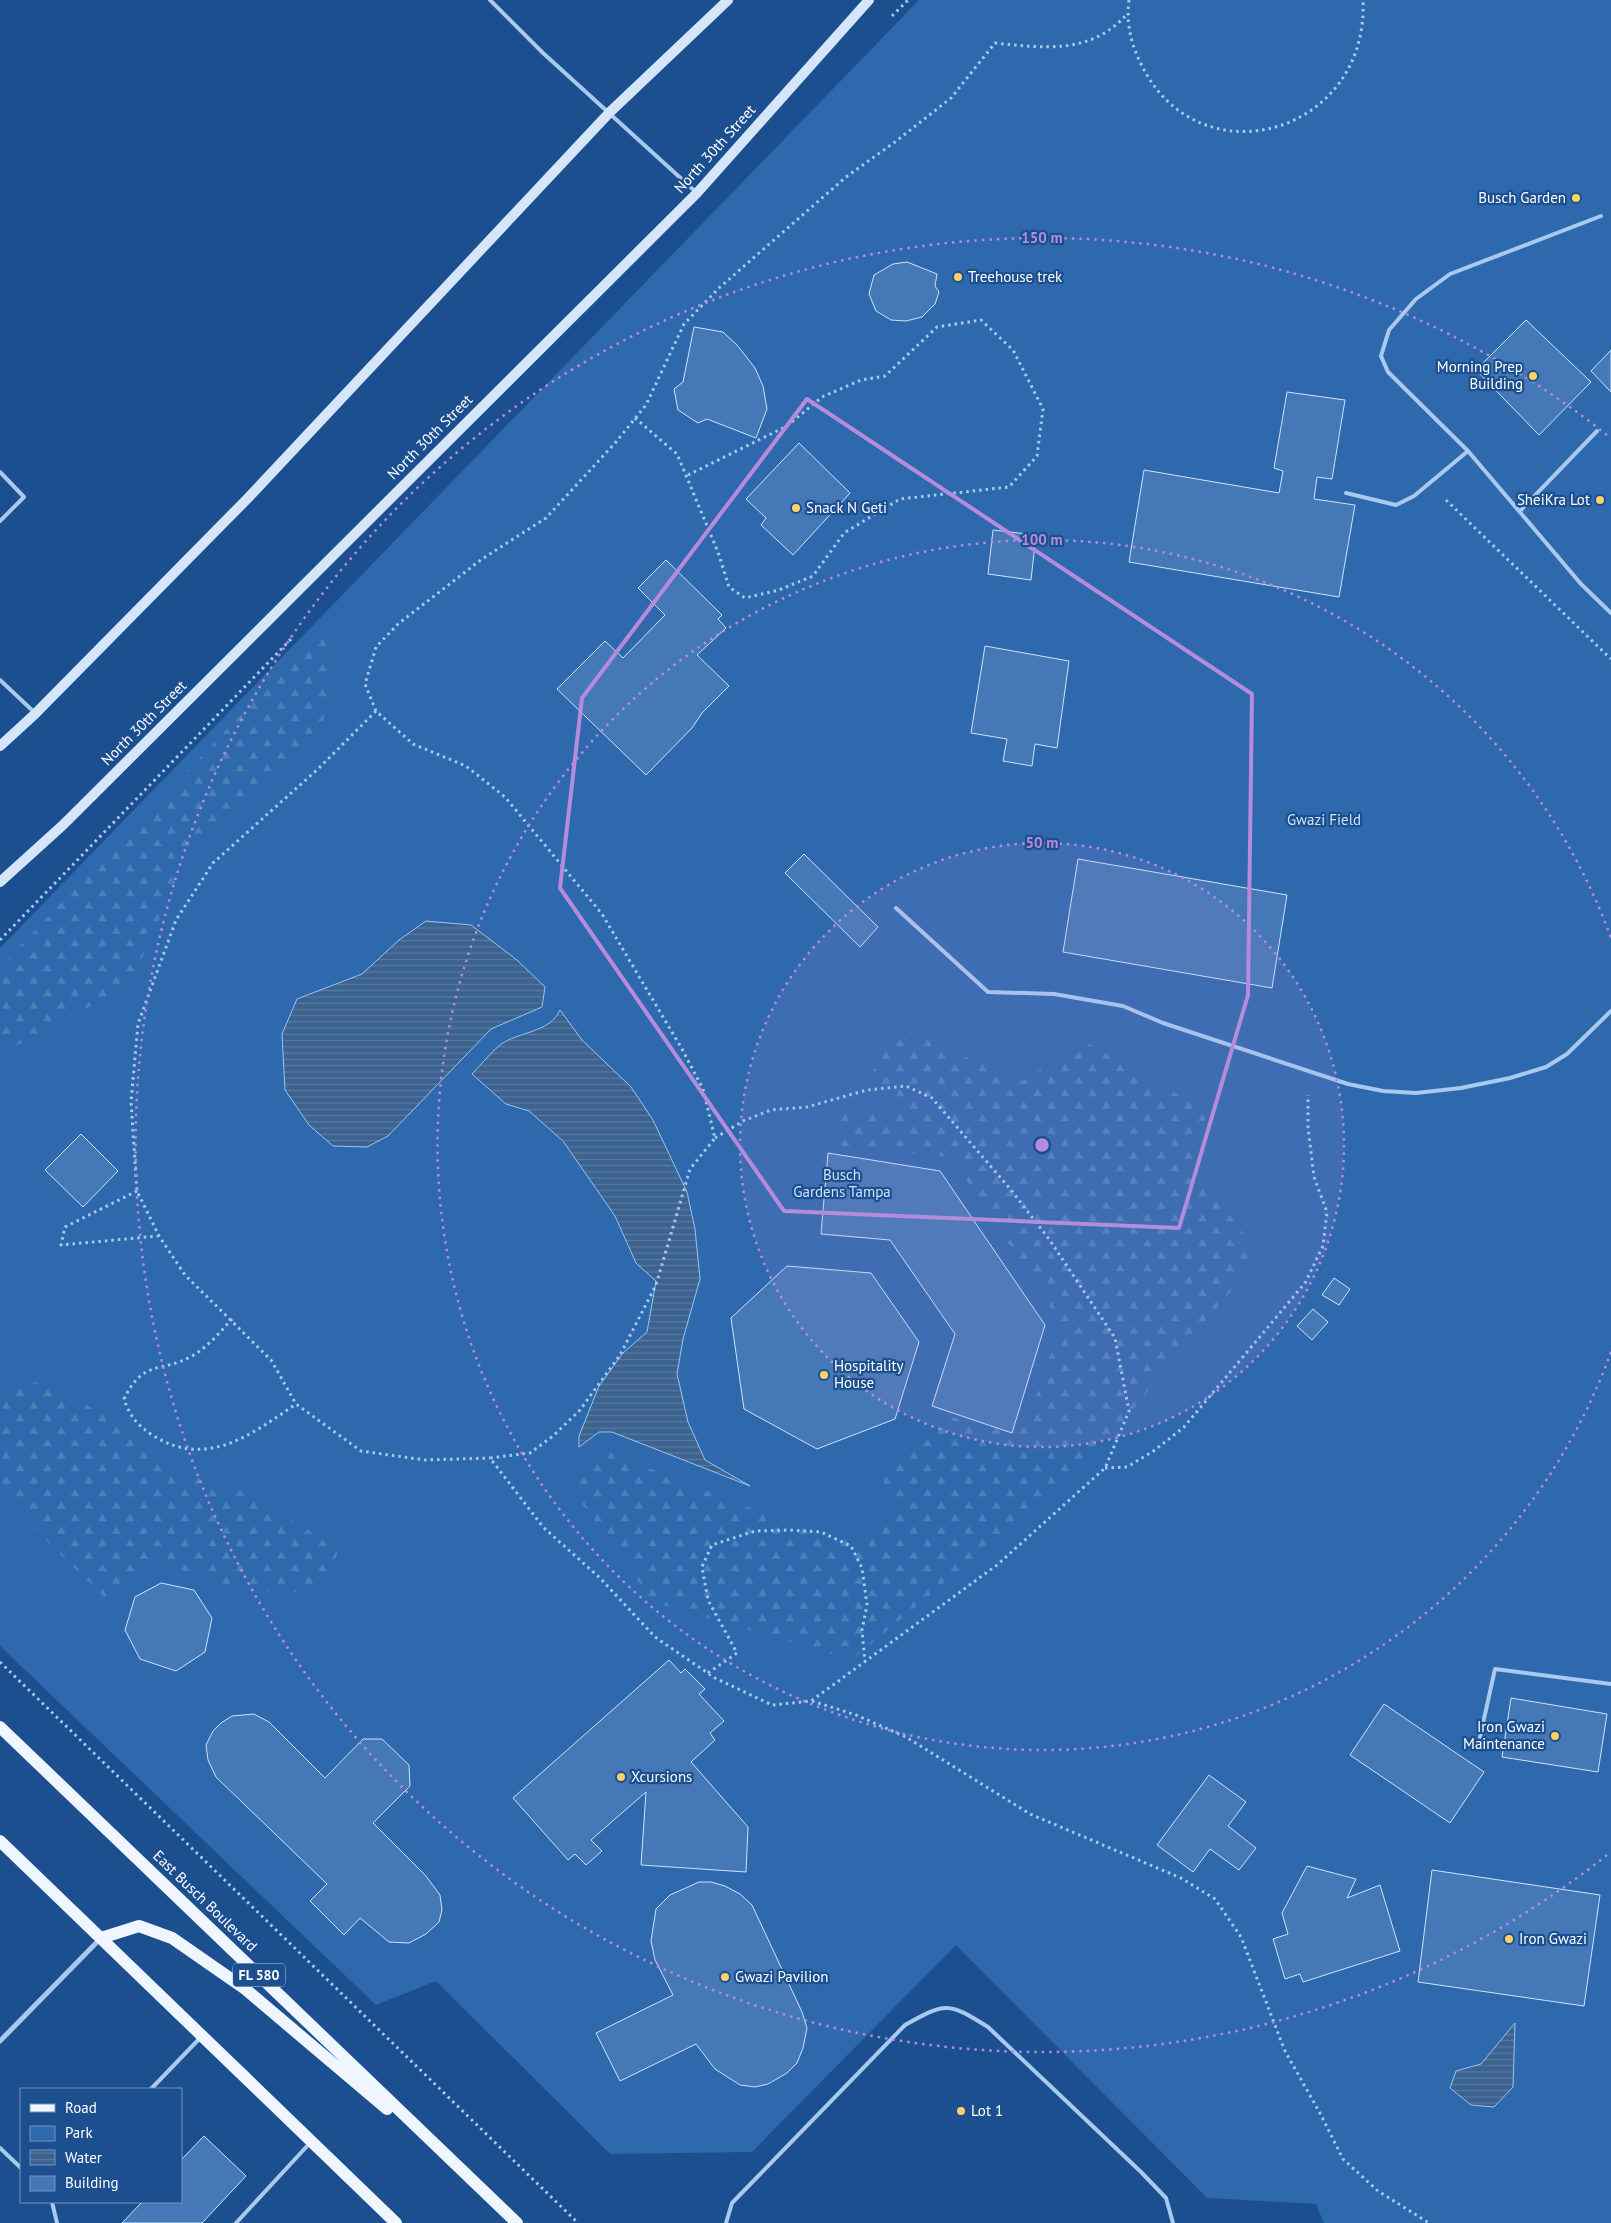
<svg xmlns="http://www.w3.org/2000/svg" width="1611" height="2223" font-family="'PT Sans',sans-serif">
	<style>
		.green { fill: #2e69ad }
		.forest { fill: url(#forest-firs) }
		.water { fill: url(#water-rules); stroke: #9cc4f0 }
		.building { fill: #4478b7; stroke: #cfe3fa }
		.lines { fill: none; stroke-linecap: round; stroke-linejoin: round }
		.path { stroke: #a9c9ee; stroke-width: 3; stroke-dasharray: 2.5 4; stroke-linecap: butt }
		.lane { stroke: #a9c9ee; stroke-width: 4 }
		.street { stroke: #a9c9ee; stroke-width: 5 }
		.secondary { stroke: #d6e6fa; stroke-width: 10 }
		.primary { stroke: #f0f6ff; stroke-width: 12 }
		.marked { fill: none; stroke: #b68bdc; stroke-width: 4; stroke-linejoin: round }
		.ring { fill: none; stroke: #b68bdc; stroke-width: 2.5; stroke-dasharray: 2.5 5 }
		.poi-dot { fill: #ffd166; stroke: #1b4f8f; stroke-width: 2 }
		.labels { text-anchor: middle; stroke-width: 4.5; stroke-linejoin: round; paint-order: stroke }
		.shield { fill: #1b4f8f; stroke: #bbcadd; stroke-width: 1 }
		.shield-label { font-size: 14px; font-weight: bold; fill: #fff }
		.street-label { font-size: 15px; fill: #fff; stroke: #1b4f8f }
		.poi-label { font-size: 15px; fill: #fff; stroke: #1b4f8f; text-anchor: start }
		.park-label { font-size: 15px; fill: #cfe3fa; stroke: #1b4f8f }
		.centre { fill: #b68bdc; stroke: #1b4f8f; stroke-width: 2.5 }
		.ring-label { font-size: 15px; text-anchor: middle; font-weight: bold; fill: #b68bdc; stroke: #1b4f8f; stroke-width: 4.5; stroke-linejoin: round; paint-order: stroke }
	</style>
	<defs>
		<pattern id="forest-firs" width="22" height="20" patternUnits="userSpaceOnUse" patternTransform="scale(1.25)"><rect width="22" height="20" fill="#2e69ad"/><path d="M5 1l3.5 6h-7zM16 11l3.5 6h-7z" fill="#4d80b9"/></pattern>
		<pattern id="water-rules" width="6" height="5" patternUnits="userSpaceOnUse" patternTransform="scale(1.25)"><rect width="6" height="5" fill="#3c6290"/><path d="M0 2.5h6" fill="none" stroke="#597aa1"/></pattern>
	</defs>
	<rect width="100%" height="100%" fill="#1b4f8f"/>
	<!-- green -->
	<path class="green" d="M919,0H1611V2223H1324L1316,2204L1207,2198L956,1945L752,2152L610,2154L436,1981L376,2005L0,1646V948Z"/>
	<!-- forest -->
	<path class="forest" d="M327,624L330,663L322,737L192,845L130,985L0,1054V967Z
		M897,1027L1022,1081L1085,1041L1207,1111L1192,1164L1260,1256L1091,1460L852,1660L653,1602L565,1480L603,1450L838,1542L893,1524L883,1475L936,1416L1027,1424L1061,1323L951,1157L837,1147L830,1113L893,1108L869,1077Z
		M44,1381L101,1413L183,1473L246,1493L340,1549L318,1592L248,1591L149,1560L107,1600L2,1497L0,1499V1389Z"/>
	<!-- water -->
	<path class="water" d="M426,921L471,925L517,960L545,987L542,1007L491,1029L388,1136L367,1147L333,1146L309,1125L285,1090L282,1034L297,999L362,974L399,940Z
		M560,1010L582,1040L631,1087L653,1120L687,1192L695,1229L700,1279L683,1339L677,1374L688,1422L705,1460L750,1486L612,1432H599L579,1447V1436L599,1386L623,1353L647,1332L656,1281L636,1263L615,1216L563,1141L529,1111L506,1104L472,1074C481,1065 490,1053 500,1045C519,1031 550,1033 560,1010Z
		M1515,2023L1513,2087L1494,2107L1471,2105L1450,2088L1456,2071L1481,2064Z"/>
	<!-- building -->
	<path class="building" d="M907,262L937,274L935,286L939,292L935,304L922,317L906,321L891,320L876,311L869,294L874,275L893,264Z
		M1526,320L1591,382L1539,435L1476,370Z
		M694,327L723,332L737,345L755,368L763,386L767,409L756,438L707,419L698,423L678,410L674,389L683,382Z
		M1611,350V392L1591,371Z
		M1287,392L1345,400L1332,479L1317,477L1314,499L1355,505L1339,597L1129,562L1144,470L1279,493L1283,471L1274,468Z
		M799,443L850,493L793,555L761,525L766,518L746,499Z
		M993,530L1036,535L1031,580L988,574Z
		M666,560L722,615L718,619L726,628L697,655L729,686L702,713L692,728L646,775L557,689L605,641L623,658L665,615L638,588Z
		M985,646L1069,661L1057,748L1035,744L1032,766L1003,761L1007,739L971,733Z
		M804,854L878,927L860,947L785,873Z
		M1078,859L1287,895L1272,988L1063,952Z
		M81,1134L118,1171L83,1207L45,1170Z
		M828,1153L940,1171L1045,1325L1012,1433L932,1406L955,1334L890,1240L821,1234Z
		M787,1266L871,1273L919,1342L895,1419L817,1449L744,1409L731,1318Z
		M1334,1278L1350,1289L1339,1305L1322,1295Z
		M1313,1309L1328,1322L1312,1340L1297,1326Z
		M161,1583L194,1590L212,1618L205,1652L176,1671L140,1659L125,1630L135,1597Z
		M669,1660L681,1673L685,1669L705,1689L699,1694L724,1721L710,1733L715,1740L691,1762L748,1827L746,1872L641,1865L646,1792L591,1840L602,1851L586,1865L575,1854L568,1860L513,1798Z
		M1511,1698L1607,1714L1598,1772L1502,1757Z
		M1384,1704L1484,1772L1450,1823L1350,1755Z
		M254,1714L269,1722L325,1778L363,1739H382L409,1765L410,1786L373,1823L426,1876L440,1895L442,1910L439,1922L426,1934L409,1943L389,1942L360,1918L344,1935L310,1901L327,1884L216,1777L208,1760L206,1745L213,1731L221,1723L232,1716Z
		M1209,1775L1246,1802L1228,1826L1256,1848L1239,1870L1210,1849L1193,1872L1157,1845Z
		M1307,1866L1356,1879L1347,1898L1380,1885L1400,1951L1303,1982L1300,1974L1285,1979L1273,1939L1288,1934L1282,1913Z
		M1432,1870L1600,1895L1584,2006L1418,1982Z
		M699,1882H711L725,1886L740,1894L752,1905L802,2012L807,2028L803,2048L797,2063L787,2073L768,2084L755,2087L740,2085L715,2069L696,2044L620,2081L596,2033L673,1995L655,1960L651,1941L656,1909L670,1895Z
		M204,2136L246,2176L202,2223H122L142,2202H181V2160Z"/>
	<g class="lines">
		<!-- path -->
		<path class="path" d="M1129,0C1126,23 1131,45 1142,66C1200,182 1369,134 1363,0
			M892,16L908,0
			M635,418L677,454L718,552L729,587L745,598L779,590L813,576L844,533L900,499L1009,487L1037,456L1043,409L1013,350L981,320L937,327L885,376L861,380L822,397L787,426L686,476
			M1446,500L1611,659
			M376,711L319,768L213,863L176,920L138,1024L131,1102L137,1191L159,1236L185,1275L271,1360L296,1404L361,1451L425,1460L490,1458
			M0,940L291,639
			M715,1138L743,1121L771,1110L807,1107L867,1090L906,1086L932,1098L1011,1190L1049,1239L1115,1338L1129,1411L1105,1468L997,1565L811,1701L772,1705L715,1678L655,1637L600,1578L543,1527L490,1458L530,1453L553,1436L580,1410L620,1355L656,1285L690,1169L715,1138L703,1089L682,1049L602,914L505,797L466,766L413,744L376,711L365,684L376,647L398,624L482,559L546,518L616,442L646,405L684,324L719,288L846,177L895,142L951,98L995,43C1043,48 1091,55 1127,14
			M137,1191L65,1227L61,1245L158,1236
			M232,1319C220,1332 208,1347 192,1356C160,1374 144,1358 124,1399C130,1417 138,1426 154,1436C207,1469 252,1434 296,1404
			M1105,1468L1127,1467L1155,1450L1184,1427L1305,1283L1323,1246L1327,1212L1314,1177L1308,1127V1095
			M0,1662L578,2223
			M708,1673L737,1653L708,1600L702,1567L712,1545L755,1531L789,1530L821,1532L851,1546L862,1568L867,1605L862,1630L865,1662
			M812,1701L856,1715L906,1737L1030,1814L1181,1878L1215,1899L1241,1937L1285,2051L1321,2115L1343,2159L1378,2191L1429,2223"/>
		<!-- lane -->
		<path class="lane" d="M490,0L543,53L697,193
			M1601,216L1450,274L1416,299L1389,330L1381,356L1388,372L1468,451L1581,584L1611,613
			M0,472L24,497L0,521
			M1346,493L1396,505L1414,496L1468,451
			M1520,511L1597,431
			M0,680L34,712
			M896,908L988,992L1054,994L1123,1006L1163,1023L1348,1084L1383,1091L1416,1093L1461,1088L1510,1078L1546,1067L1567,1054L1611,1011
			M1480,1737L1495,1669L1611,1684
			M151,2089L201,2037
			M0,2148L21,2168
			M52,2202L57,2223
			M236,2223L309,2144
			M726,2223L732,2203L905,2025C946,2002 948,2002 988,2027L1141,2172L1166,2198L1173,2223"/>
		<!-- street -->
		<path class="street" d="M0,2041L101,1938"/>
		<!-- secondary -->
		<path class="secondary" d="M0,746L35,714L249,497L610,112L728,0
			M0,882L63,825L697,193L869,0"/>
		<!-- primary -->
		<path class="primary" d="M0,1727L517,2223
			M0,1841L396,2223
			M101,1938L139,1926L172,1938L244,1988L387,2109"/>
	</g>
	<!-- marked area -->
	<path class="marked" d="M807,399L1252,694L1248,995L1179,1228L784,1211L560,888L582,698Z"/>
	<!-- distance rings -->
	<circle cx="1042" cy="1145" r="302" fill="#b68bdc" fill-opacity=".12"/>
	<g class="ring">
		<circle cx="1042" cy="1145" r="302"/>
		<path d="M1611 1352A605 605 0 1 1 1611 938"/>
		<path d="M1607 1855A907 907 0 1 1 1607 435"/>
	</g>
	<!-- markers -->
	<g class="poi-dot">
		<circle cx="1576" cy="198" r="5"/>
		<circle cx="958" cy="277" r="5"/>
		<circle cx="1533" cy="376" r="5"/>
		<circle cx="1600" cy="500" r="5"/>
		<circle cx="796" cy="508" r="5"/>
		<circle cx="824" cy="1375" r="5"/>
		<circle cx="1555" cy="1736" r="5"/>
		<circle cx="621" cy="1777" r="5"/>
		<circle cx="1509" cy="1939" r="5"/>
		<circle cx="725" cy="1977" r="5"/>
		<circle cx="961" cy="2111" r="5"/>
	</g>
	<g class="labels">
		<!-- shield labels -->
		<rect class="shield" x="233" y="1963.5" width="52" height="23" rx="4"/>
		<g class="shield-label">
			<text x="259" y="1980">FL 580</text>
		</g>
		<!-- street labels -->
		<g class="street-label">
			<text transform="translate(715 149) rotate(-48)" y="5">North 30th Street</text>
			<text transform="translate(430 437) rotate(-45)" y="5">North 30th Street</text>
			<text transform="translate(144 723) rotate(-45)" y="5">North 30th Street</text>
			<text transform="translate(205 1901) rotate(44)" y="5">East Busch Boulevard</text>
		</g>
		<!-- poi labels -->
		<g class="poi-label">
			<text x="1566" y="203" text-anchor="end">Busch Garden</text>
			<text x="968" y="282">Treehouse trek</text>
			<text x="1523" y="372" text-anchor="end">Morning Prep<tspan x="1523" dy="17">Building</tspan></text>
			<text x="1590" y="505" text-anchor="end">SheiKra Lot</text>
			<text x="806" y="513">Snack N Geti</text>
			<text x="834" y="1371">Hospitality<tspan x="834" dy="17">House</tspan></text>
			<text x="1545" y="1732" text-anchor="end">Iron Gwazi<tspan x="1545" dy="17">Maintenance</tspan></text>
			<text x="631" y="1782">Xcursions</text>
			<text x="1519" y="1944">Iron Gwazi</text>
			<text x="735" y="1982">Gwazi Pavilion</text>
			<text x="971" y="2116">Lot 1</text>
		</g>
		<!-- park labels -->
		<g class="park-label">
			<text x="1324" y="825">Gwazi Field</text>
			<text x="842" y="1180">Busch<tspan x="842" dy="17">Gardens Tampa</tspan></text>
		</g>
	</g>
	<circle cx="1042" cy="1145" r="8" class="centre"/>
	<g class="ring-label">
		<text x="1042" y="243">150 m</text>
		<text x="1042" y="545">100 m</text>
		<text x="1042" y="848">50 m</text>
	</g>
	<!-- legend -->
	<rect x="20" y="2088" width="162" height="115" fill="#1b4f8f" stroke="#7695bc"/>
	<rect x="30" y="2104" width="25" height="8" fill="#f0f6ff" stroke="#7695bc"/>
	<text x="65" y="2113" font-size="15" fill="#ffffff">Road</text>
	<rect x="30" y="2126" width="25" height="15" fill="#2e69ad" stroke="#7695bc"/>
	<text x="65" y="2138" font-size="15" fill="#ffffff">Park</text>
	<rect x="30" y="2150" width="25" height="15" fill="url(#water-rules)" stroke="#7695bc"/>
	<text x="65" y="2163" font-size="15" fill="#ffffff">Water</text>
	<rect x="30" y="2176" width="25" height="15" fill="#4478b7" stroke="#7695bc"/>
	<text x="65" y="2188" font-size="15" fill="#ffffff">Building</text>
</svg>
